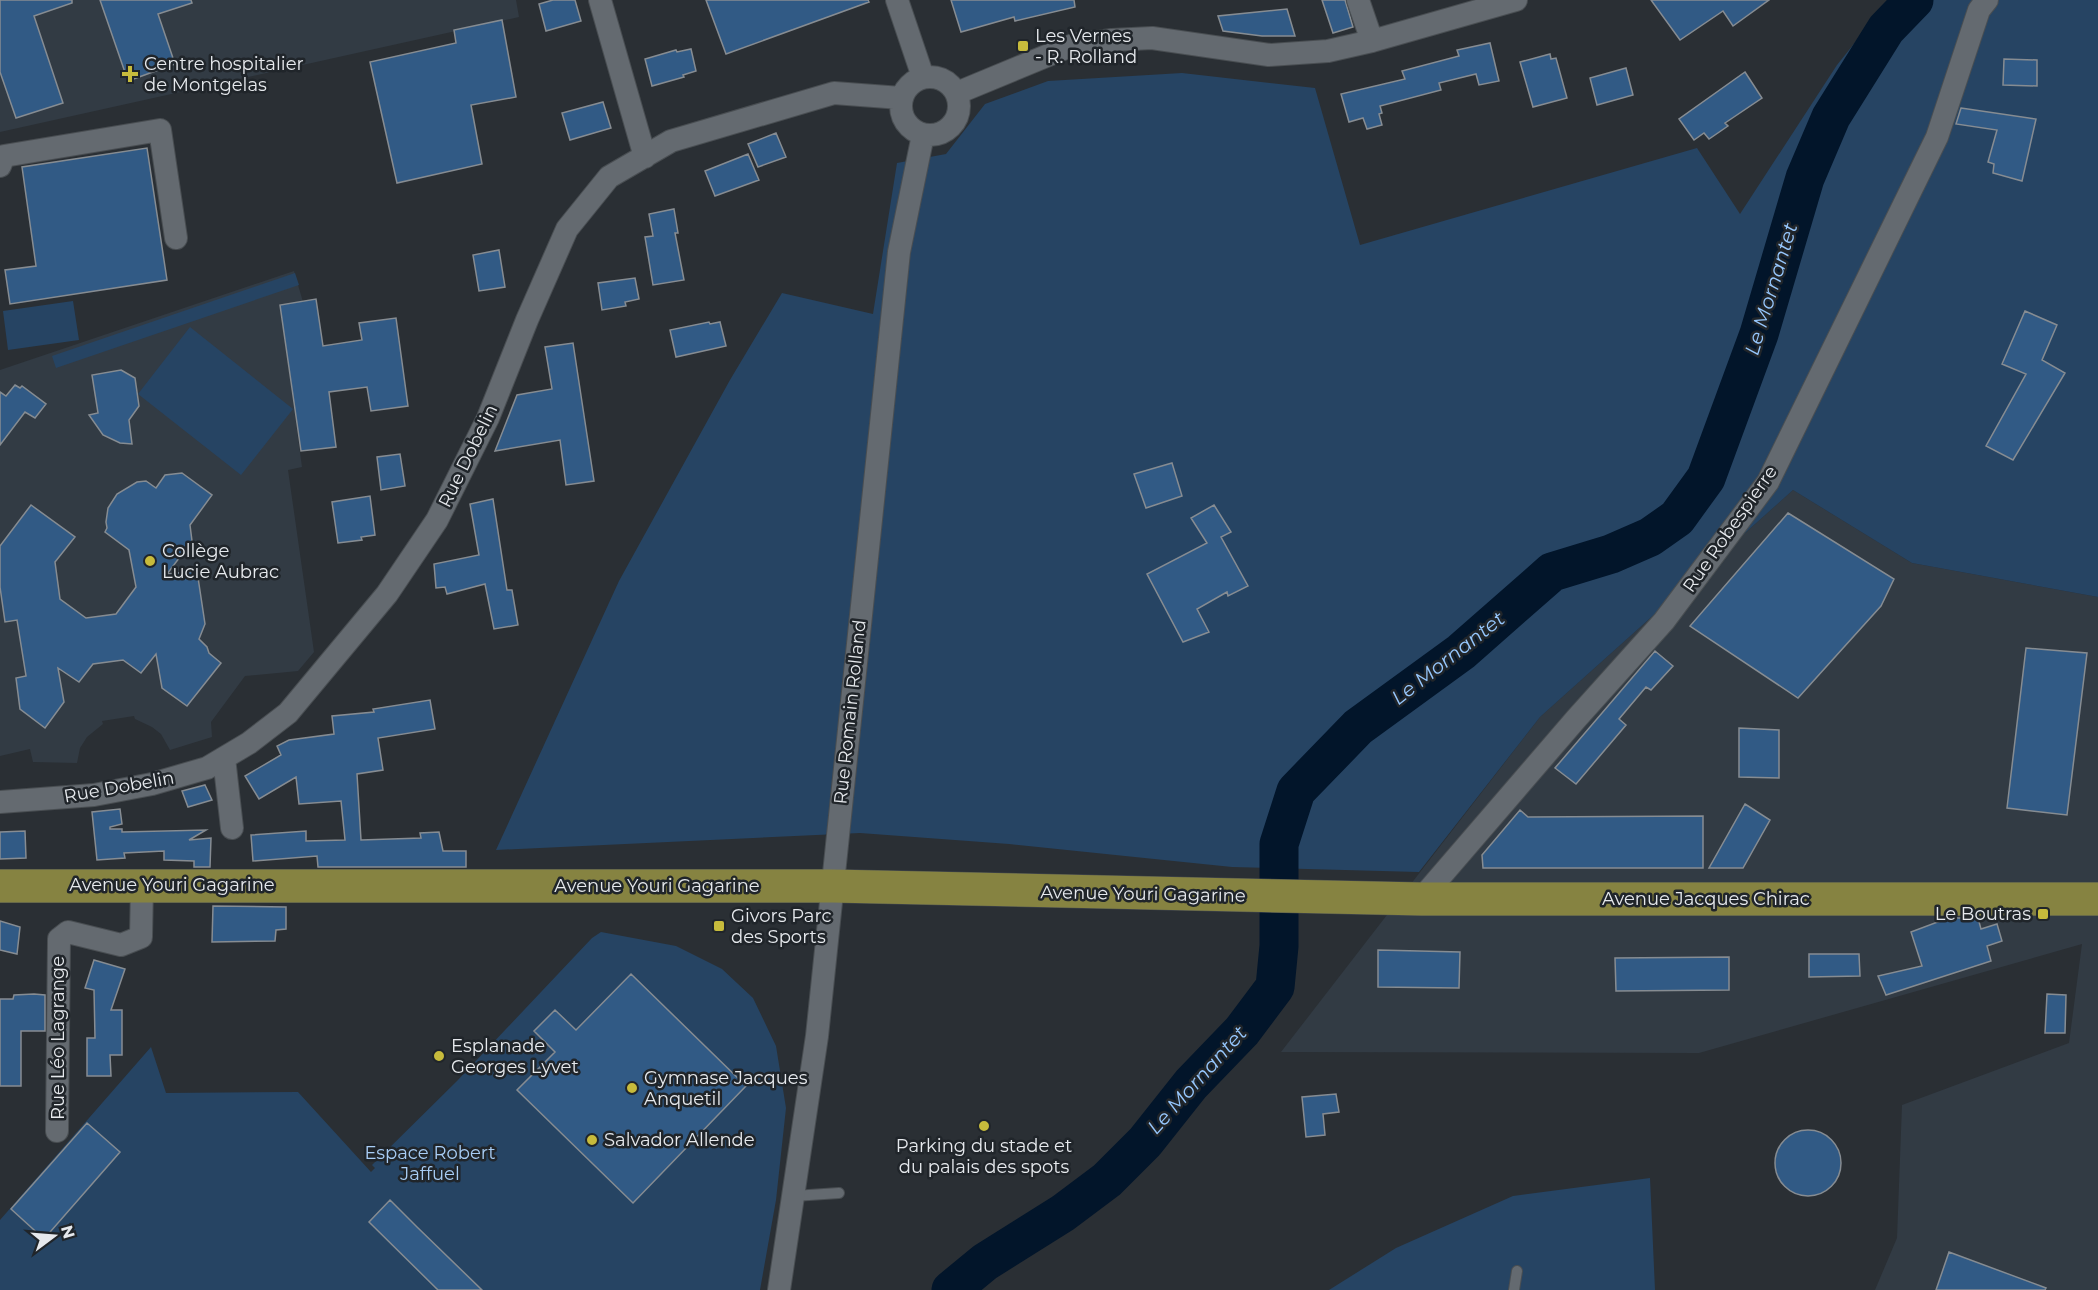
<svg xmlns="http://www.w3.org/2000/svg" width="2098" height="1290" font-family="Montserrat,sans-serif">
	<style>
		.built { fill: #323b44 }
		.green { fill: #264463 }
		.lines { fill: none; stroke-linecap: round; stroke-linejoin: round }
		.river { stroke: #02152a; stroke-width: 39 }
		.building { fill: #315a85; stroke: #868c92; stroke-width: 1.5 }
		.lane-casing { stroke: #494e52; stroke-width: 12 }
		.street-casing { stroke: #494e52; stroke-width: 24 }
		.primary-casing { stroke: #494e52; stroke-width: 34 }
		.lane { stroke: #646a70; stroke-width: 10 }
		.street { stroke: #646a70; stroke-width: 22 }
		.primary { stroke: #868341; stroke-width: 33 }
		.poi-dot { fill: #c7bb3c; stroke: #20252a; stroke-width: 2 }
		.labels { text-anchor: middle; stroke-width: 5; stroke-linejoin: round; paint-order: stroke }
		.poi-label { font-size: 18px; fill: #e6e9ed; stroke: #20252a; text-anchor: start }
		.street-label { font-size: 18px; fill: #e6e9ed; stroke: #20252a }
		.park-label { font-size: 18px; fill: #a8cdf5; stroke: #20252a }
		.water-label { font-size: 20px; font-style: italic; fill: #96c7fd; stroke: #20252a }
	</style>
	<rect width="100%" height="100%" fill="#2a2f34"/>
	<!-- built -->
	<path class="built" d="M0,0H516L519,17L0,132Z
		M294,271L303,302L280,305L302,467L288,470L314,652L298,671L245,676L211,722L212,737L170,750L161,734L152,727L135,719L134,716L102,721L103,724L87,737L80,748L77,763L33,762L30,749L0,756V370Z
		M1793,490L1912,563L2098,597V1290H1875L1897,1238L1902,1105L2069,1043L2082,944L1699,1053L1281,1052L1540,717Z"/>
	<!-- green -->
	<path class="green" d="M1889,0H2098V597L1912,563L1793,490L1540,717L1419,872L1232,867L1009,844L860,833L496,850L619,581L730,380L782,293L873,314L897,163L946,154L985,104L1048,81L1182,73L1315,88L1360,245L1697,148L1740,214L1837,65Z
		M295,273L299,285L56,368L52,356Z
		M73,301L79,340L8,350L3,311Z
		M190,327L293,409L241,475L138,394Z
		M601,932L676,946L722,969L753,998L776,1046L786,1108L776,1200L760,1290H0V1220L151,1047L166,1093L298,1092L371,1172L375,1168L372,1165L457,1081L592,938Z
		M1650,1178L1655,1290H1329L1396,1248L1513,1196Z"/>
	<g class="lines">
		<!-- river -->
		<path class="river" d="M951,1290L985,1262L1063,1213L1107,1180L1145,1142L1191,1084L1242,1031L1275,987L1279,946V844L1296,791L1358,727L1461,652L1552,572L1611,554L1650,537L1677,518L1706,478L1759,334L1805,178L1831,117L1886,29L1914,0"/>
	</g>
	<!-- building -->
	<path class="building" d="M0,0H72V3L34,16L63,103L16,118L0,72Z
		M100,0H191L192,3L158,14L175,64L128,81Z
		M553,0H575L581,21L546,31L539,4Z
		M706,0H868L869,2L726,54Z
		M951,0H1074L1075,7L1015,21L1014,17L961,32Z
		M1322,0H1345L1353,27L1333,33Z
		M1651,0H1769L1733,26L1723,11L1680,40Z
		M1287,9L1295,36H1262L1223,31L1218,16Z
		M502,20L516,97L471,105L482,164L397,183L370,62L456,43L454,30Z
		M1490,43L1499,81L1479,85L1476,74L1439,83L1441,90L1380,106L1382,113L1379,114L1382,125L1367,129L1363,118L1349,122L1341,94L1405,79L1402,71L1459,56L1457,50Z
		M691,49L696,71L683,75L684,77L652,86L645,59L676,50L677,52Z
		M1550,54L1551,59L1556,58L1567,98L1533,107L1520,62Z
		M2004,59L2037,60V86L2003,85Z
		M1626,68L1633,95L1597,105L1590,78Z
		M1745,72L1762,98L1725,123L1728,126L1709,139L1704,133L1694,140L1679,119Z
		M603,102L611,128L570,140L562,113Z
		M1961,108L2036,119L2022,181L1993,173L1994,164L1988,162L1997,130L1956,124Z
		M776,133L786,157L758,167L748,144Z
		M147,148L167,280L10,304L5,270L36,266L22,167Z
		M748,154L759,180L715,196L705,171Z
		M674,209L678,233H675L684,280L653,285L645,237L653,236L649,214Z
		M499,250L505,287L479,291L473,255Z
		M635,278L639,299L625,302L626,306L602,310L598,283Z
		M316,299L323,346L362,340L359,323L396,318L408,406L371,411L367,387L329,392L336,447L301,451L280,305Z
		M2025,311L2057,325L2042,360L2065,373L2013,460L1986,446L2026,374L2002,364Z
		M709,322L710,324L720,322L726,346L676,357L670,330Z
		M573,343L594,481L566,485L560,440L495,451L517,395L552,389L545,347Z
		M121,370L135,378L139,406L129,420L132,444L120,443L103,435L89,415L98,413L92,375Z
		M15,385L20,388L22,386L46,404L35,418L25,412L0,445V392L6,396Z
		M400,454L405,486L381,490L377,457Z
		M1172,463L1182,496L1146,508L1134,474Z
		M182,473L212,495L190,525L192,541L167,574L197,571L205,624L199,639L207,647L209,653L221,663L187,706L162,688L156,654L141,673L123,660L93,664L79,682L58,668L64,702L45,728L20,709L16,678L26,676L17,620L5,622L0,587V546L31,505L75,537L55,562L60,599L86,618L116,614L136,587L129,550L105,532L107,528L106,522L108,508L117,494L137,482L146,481L156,488L165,475Z
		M370,496L375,535L361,537L362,540L338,543L332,502Z
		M493,499L507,590H512L518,625L494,629L485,584L447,594L445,587L436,588L434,564L479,555L470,504Z
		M1214,505L1231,532L1221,537L1248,586L1228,596L1227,592L1197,609L1209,632L1183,642L1147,574L1207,543L1191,518Z
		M1788,513L1894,579L1881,606L1798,698L1690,626Z
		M2026,648L2087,653L2067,815L2007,808Z
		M1655,651L1673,666L1651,690L1646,687L1619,719L1626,725L1576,784L1555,768Z
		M430,700L435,729L378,738L383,770L357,774L361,840L421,838L420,833L439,832L443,851H466V867H318L317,856L253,861L251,835L306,831V841L345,840L341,801L299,804L296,777L259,799L245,776L281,755L277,746L289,740L334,734L332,716L374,712L373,709Z
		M1739,728L1779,730V778L1739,777Z
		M205,785L212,800L188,807L182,791Z
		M1745,804L1770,820L1743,868H1709Z
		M120,809L122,824L110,827V829H122V832L206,830L189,840L211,838L210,867H194V861L164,860V851L124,853L125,858L97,860L92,812Z
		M1520,810L1528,817L1703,816V868H1483L1482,855Z
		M25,831L26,858L0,859V832Z
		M213,906L286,907V929L276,930L275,941L212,942Z
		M1943,918H1978L1981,929L1997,924L2002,941L1987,946L1991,961L1886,995L1878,976L1922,966L1911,932L1943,920Z
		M0,921L20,927L17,954L0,950Z
		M1378,950L1460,952L1459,988L1378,987Z
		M1809,954H1859L1860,976L1809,977Z
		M1729,957V990L1616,991L1615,958Z
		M94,960L125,969L111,1010H122V1055H110L111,1076H87V1038H95L94,990L85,988Z
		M631,974L746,1086L633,1203L517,1090L555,1052L534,1031L555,1010L576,1030Z
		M34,994L45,995V1031H21V1086H0V999H13L14,995Z
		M2047,994L2066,995L2065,1033H2045Z
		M1336,1094L1339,1112L1323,1114L1325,1135L1306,1137L1302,1097Z
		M87,1123L120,1152L44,1239L11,1209Z
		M1775 1163a33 33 0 1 1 66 0a33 33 0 1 1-66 0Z
		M390,1200L417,1227L482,1290H438L369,1222Z
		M1949,1252L2046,1288L2045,1290H1936Z"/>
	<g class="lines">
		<!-- lane casing -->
		<g class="lane-casing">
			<path id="lane" d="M794,1196L839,1193
				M1514,1290L1517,1271"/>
		</g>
		<!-- street casing -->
		<g class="street-casing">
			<path id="street" d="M600,0L645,157
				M897,0L923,77
				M1358,0L1372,41
				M901 106a29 29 0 1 1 58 0a29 29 0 1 1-58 0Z
				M957,93L1073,45L1112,40L1152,38L1269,55L1328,51L1372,41L1516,0
				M0,166L4,156L160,130L176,238
				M224,758L232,828
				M0,802L94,795L152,784L207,768L249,743L288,713L387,594L437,520L488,418L527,320L567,229L609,177L671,141L834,93L901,98
				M1421,899L1576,719L1664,621L1768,482L1937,137L1979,10L1987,0
				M57,1131L59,939L68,932L121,945L141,937L142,886
				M779,1290L817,1036L899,252L923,135"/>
		</g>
		<!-- primary casing -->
		<g class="primary-casing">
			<path id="primary" d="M0,886H832L1421,899H2098"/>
		</g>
		<!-- lane -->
		<use href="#lane" class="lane"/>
		<!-- street -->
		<use href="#street" class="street"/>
		<!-- primary -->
		<use href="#primary" class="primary"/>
	</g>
	<!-- markers -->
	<g class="poi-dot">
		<rect x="1017" y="40" width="12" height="12" rx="3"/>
		<path d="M127 65h6v6h6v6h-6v6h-6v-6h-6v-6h6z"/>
		<circle cx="150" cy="561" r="6"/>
		<rect x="2037" y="908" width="12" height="12" rx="3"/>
		<rect x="713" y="920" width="12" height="12" rx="3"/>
		<circle cx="439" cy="1056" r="6"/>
		<circle cx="632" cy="1088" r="6"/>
		<circle cx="984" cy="1126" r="6"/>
		<circle cx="592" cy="1140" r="6"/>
	</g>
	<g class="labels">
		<!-- poi labels -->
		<g class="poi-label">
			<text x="1035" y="42">Les Vernes<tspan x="1035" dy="21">- R. Rolland</tspan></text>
			<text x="144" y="70">Centre hospitalier<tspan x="144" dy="21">de Montgelas</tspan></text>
			<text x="162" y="557">Collège<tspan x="162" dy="21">Lucie Aubrac</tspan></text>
			<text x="2031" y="920" text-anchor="end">Le Boutras</text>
			<text x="731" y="922">Givors Parc<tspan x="731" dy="21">des Sports</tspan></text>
			<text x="451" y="1052">Esplanade<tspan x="451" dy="21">Georges Lyvet</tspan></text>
			<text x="644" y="1084">Gymnase Jacques<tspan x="644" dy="21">Anquetil</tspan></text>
			<text x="604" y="1146">Salvador Allende</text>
			<text x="984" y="1152" text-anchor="middle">Parking du stade et<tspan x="984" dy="21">du palais des spots</tspan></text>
		</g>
		<!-- street labels -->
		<g class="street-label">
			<text transform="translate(468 456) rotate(-64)" y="6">Rue Dobelin</text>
			<text transform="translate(1730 529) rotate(-55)" y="6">Rue Robespierre</text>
			<text transform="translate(850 712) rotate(-84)" y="6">Rue Romain Rolland</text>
			<text transform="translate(119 787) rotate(-10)" y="6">Rue Dobelin</text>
			<text x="172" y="891">Avenue Youri Gagarine</text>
			<text x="657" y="892">Avenue Youri Gagarine</text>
			<text transform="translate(1143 894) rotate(1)" y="6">Avenue Youri Gagarine</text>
			<text x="1706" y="905">Avenue Jacques Chirac</text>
			<text transform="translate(58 1038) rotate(-90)" y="6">Rue Léo Lagrange</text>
		</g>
		<!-- park labels -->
		<g class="park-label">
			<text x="430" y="1159">Espace Robert<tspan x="430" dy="21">Jaffuel</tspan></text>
		</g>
		<!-- water labels -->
		<g class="water-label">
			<text transform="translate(1771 289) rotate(-73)" y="7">Le Mornantet</text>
			<text transform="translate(1448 658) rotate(-38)" y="7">Le Mornantet</text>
			<text transform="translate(1197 1080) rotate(-48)" y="7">Le Mornantet</text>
		</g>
	</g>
	<!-- north arrow -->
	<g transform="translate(54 1236) rotate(74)" stroke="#20252a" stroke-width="4.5" paint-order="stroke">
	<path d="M0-4.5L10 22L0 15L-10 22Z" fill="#e6e9ed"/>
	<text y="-9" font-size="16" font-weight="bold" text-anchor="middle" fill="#e6e9ed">N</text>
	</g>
</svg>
